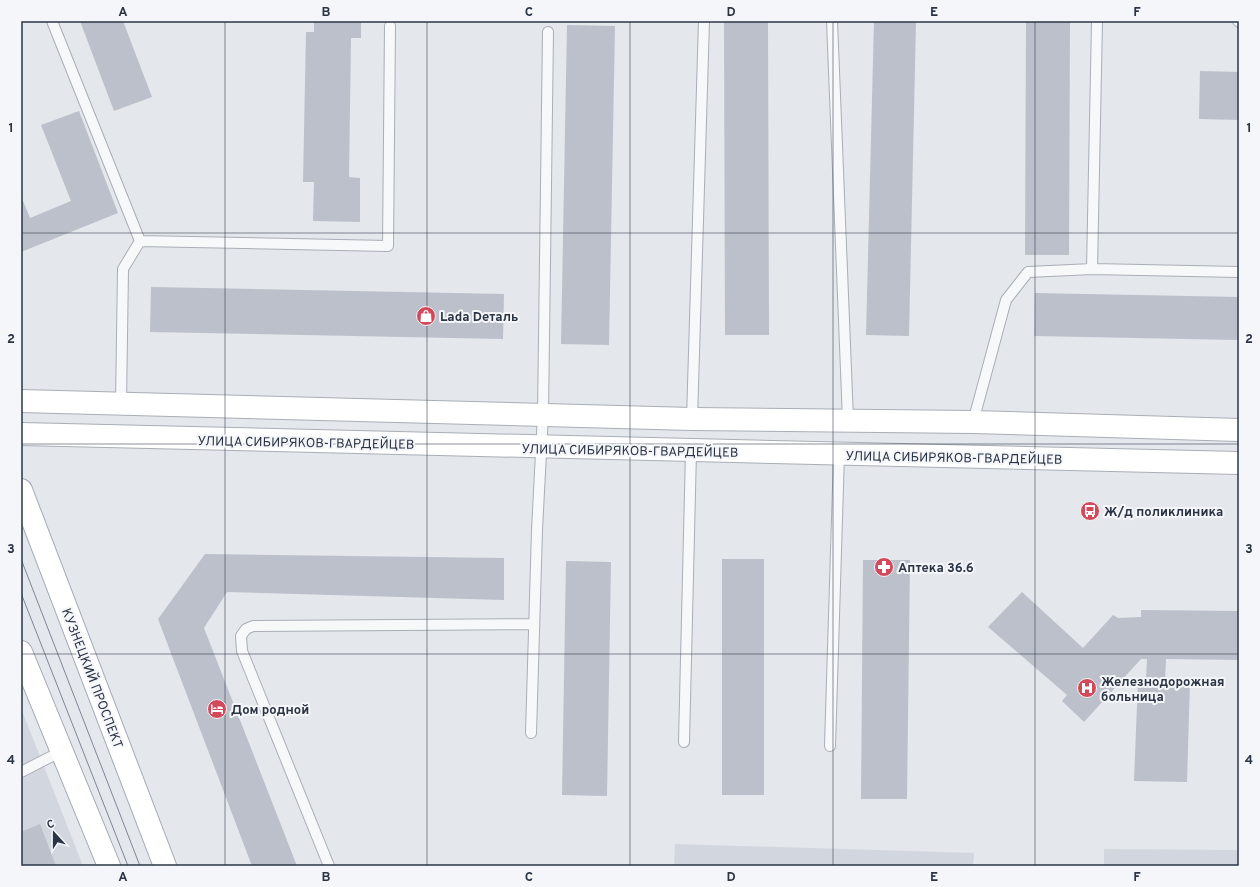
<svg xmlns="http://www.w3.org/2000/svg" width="1260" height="887" font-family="Overpass,sans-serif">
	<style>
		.built { fill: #d2d6de }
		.building { fill: #bbc0ca }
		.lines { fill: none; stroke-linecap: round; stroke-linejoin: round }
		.service-casing { stroke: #a9aeb7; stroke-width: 12 }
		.secondary-casing { stroke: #a9aeb7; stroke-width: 24 }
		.primary-casing { stroke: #a3abb8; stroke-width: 24 }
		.service { stroke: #f7f8fa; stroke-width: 10 }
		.secondary { stroke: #fff; stroke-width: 22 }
		.primary { stroke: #fff; stroke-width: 22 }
		.tram { stroke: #7d8696; stroke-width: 1 }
		.grid { fill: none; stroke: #2b3445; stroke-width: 1; stroke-opacity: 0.55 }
		.labels { text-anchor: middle; stroke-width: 4; stroke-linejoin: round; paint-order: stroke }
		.poi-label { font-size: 13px; font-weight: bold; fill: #2b3445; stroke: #f4f6f9; text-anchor: start }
		.street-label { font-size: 13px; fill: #2b3445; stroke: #f4f6f9 }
		.neatline { fill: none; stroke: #2b3445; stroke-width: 1.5 }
		.grid-label { font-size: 13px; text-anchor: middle; font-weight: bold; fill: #2b3445 }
	</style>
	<rect width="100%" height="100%" fill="#e4e7ec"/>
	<!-- built -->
	<path class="built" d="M21,708L83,866H21Z
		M675,844L974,853L973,866H674Z
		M1104,849L1239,850V866H1104Z"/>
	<!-- building -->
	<path class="building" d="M80,21H123L152,97L114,111Z
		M314,21H361V38H351L349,177L360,178V222L313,221L314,182H303L306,32H314Z
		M724,21H768L769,335H725Z
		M874,21H916L909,336L866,335Z
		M1026,21H1070L1069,255H1025Z
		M567,25L615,26L609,345L561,344Z
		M1200,71L1239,72V120L1199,119Z
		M79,111L118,213L21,252V196L30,218L71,201L41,125Z
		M151,287L504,294L503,339L150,332Z
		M1035,293L1239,297V340L1034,336Z
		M205,554L504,558V600L227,592L204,628L297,866H252L158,619Z
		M722,559H764V795H722Z
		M863,560H910L907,799H861Z
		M566,561L611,562L607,796L562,795Z
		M1022,592L1083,648L1113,615L1118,618L1141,617V610L1239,611V660L1166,659L1165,681H1190L1187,782L1134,781L1138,680H1146L1147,659H1141L1084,722L1062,701L1067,695L988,627Z
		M40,824L56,866H21V832Z"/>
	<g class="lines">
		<!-- service casing -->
		<g class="service-casing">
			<path id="service" d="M52,21L140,241
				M832,21L848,420
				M1238,21L1239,22
				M140,241L388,246L390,26
				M1092,269L1097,21
				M121,403L123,269L140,241
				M692,419L704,21
				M973,422L1006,300L1028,272L1092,269L1239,272
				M531,733L537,530L543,414L548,32
				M684,742L691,451
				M830,746L839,454
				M21,772L62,751
				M329,866L242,651L241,636L246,629L253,626L534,624"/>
		</g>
		<!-- secondary casing -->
		<g class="secondary-casing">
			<path id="secondary" d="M21,401L692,419L973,422L1239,430
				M21,434L1239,463"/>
		</g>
		<!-- primary casing -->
		<g class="primary-casing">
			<path id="primary" d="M21,490L165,866
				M21,652L109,866"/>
		</g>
		<!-- service -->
		<use href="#service" class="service"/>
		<!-- secondary -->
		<use href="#secondary" class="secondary"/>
		<!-- primary -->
		<use href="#primary" class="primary"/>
		<!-- tram -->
		<path class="tram" d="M21,559L140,866
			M21,593L128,866"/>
	</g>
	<!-- grid -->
	<path class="grid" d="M225,21V866M427,21V866M630,21V866M833,21V866M1035,21V866M21,233H1239M21,444H1239M21,654H1239"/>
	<!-- icons -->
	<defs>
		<g id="shop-disc" transform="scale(1)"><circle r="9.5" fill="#d1495b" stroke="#f4f6f9"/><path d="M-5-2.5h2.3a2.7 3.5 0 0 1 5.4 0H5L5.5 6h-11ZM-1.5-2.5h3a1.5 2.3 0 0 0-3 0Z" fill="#fff"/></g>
		<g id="bus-disc" transform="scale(1)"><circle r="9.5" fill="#d1495b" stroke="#f4f6f9"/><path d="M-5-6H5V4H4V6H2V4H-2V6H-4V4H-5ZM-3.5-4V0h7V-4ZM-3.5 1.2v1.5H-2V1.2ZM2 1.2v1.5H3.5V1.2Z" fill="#fff"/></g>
		<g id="pharmacy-disc" transform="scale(1)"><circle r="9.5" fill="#d1495b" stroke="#f4f6f9"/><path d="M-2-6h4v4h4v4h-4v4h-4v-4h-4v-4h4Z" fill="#fff"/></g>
		<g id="hospital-disc" transform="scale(1)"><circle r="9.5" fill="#d1495b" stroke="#f4f6f9"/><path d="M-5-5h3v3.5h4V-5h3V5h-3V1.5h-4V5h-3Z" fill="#fff"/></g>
		<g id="hotel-disc" transform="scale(1)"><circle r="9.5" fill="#d1495b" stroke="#f4f6f9"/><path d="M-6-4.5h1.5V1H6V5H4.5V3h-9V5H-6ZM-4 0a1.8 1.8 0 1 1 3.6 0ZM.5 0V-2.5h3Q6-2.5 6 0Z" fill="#fff"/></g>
	</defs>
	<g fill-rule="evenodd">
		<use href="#shop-disc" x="426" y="316"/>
		<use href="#bus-disc" x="1090" y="511"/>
		<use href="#pharmacy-disc" x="884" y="567"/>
		<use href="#hospital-disc" x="1087" y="688"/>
		<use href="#hotel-disc" x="217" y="709"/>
	</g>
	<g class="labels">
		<!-- poi labels -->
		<g class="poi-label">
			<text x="440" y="321">Lada Dеталь</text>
			<text x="1104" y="516">Ж/д поликлиника</text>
			<text x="898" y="572">Аптека 36.6</text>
			<text x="1101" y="686">Железнодорожная<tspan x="1101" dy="15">больница</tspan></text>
			<text x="231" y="714">Дом родной</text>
		</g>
		<!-- street labels -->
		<g class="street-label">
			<text transform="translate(306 442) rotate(1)" y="5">УЛИЦА СИБИРЯКОВ-ГВАРДЕЙЦЕВ</text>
			<text transform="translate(630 450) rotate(1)" y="5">УЛИЦА СИБИРЯКОВ-ГВАРДЕЙЦЕВ</text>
			<text transform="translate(954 457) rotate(1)" y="5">УЛИЦА СИБИРЯКОВ-ГВАРДЕЙЦЕВ</text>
			<text transform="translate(93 678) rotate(69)" y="5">КУЗНЕЦКИЙ ПРОСПЕКТ</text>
		</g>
	</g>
	<!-- border -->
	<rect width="1260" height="887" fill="none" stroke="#f4f6f9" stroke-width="44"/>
	<!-- north arrow -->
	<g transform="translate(54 833) rotate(339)" stroke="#f4f6f9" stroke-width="3" paint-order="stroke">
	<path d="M0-3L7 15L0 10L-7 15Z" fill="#2b3445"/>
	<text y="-6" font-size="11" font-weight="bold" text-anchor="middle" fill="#2b3445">С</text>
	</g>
	<rect x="22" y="22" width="1216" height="843" class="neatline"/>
	<g class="grid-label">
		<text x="123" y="16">A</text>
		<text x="326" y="16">B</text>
		<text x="529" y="16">C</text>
		<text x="731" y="16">D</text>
		<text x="934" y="16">E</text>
		<text x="1137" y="16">F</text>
		<text x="11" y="132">1</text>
		<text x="1249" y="132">1</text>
		<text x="11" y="343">2</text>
		<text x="1249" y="343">2</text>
		<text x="11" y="553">3</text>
		<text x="1249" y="553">3</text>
		<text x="11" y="764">4</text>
		<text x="1249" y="764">4</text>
		<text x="123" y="881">A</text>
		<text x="326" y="881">B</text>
		<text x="529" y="881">C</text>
		<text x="731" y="881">D</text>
		<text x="934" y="881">E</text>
		<text x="1137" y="881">F</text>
	</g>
</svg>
